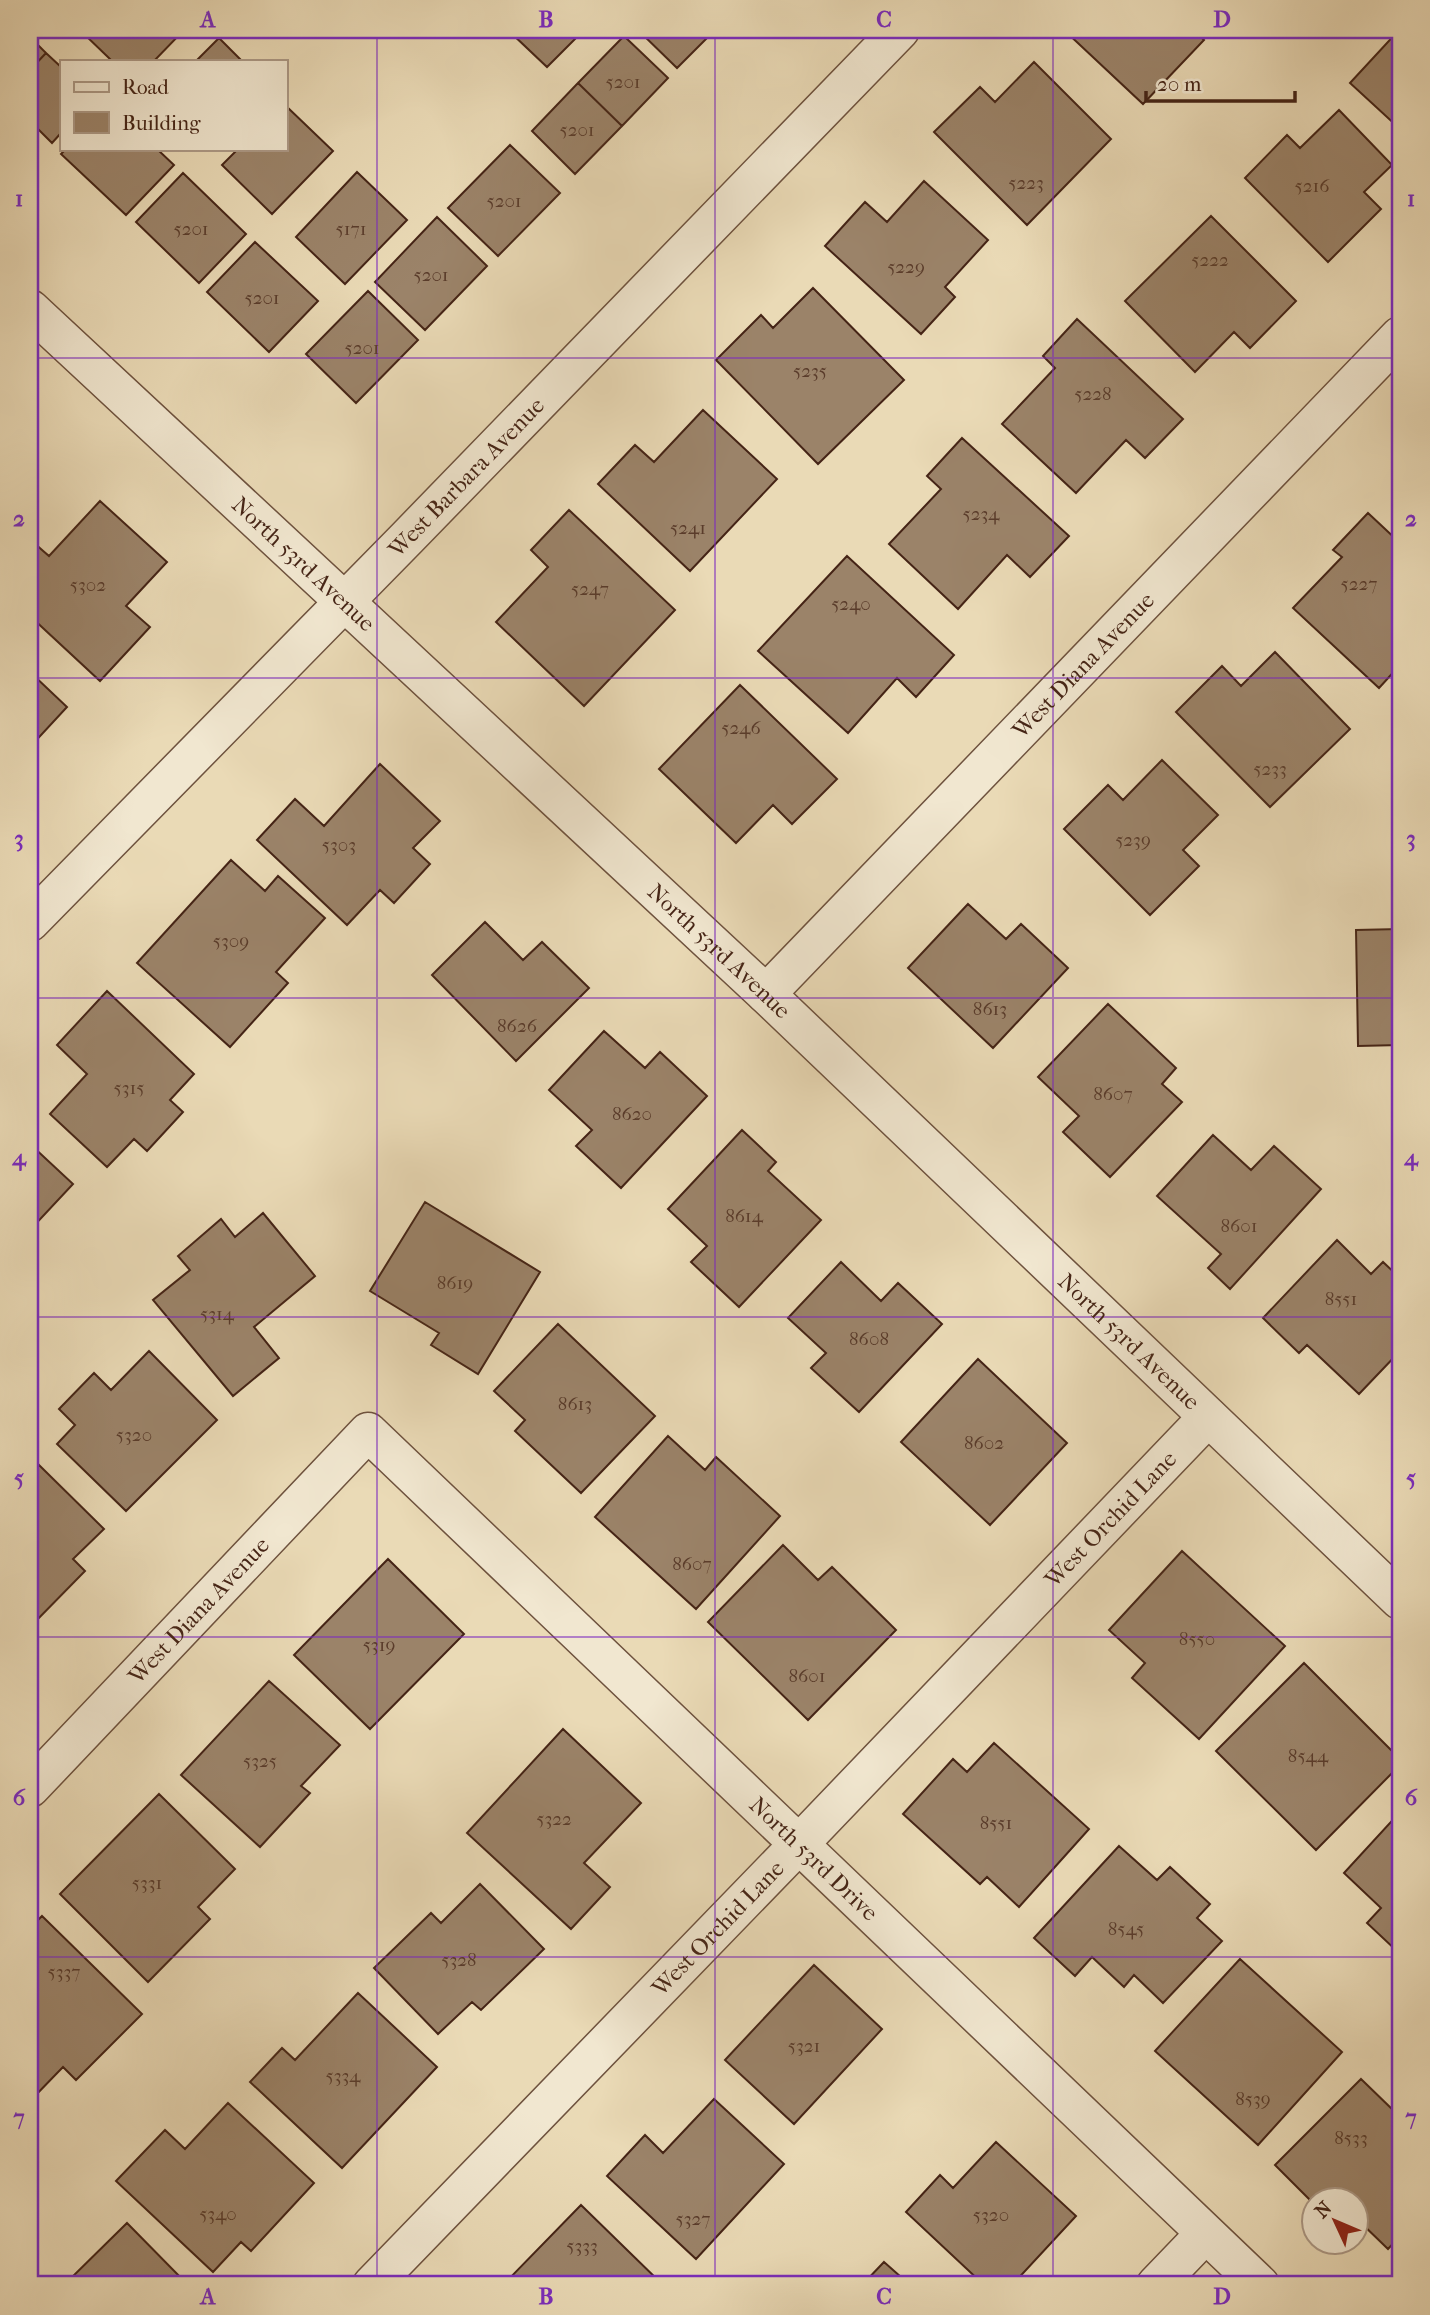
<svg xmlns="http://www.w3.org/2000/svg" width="1430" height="2315" font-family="'IM FELL French Canon',serif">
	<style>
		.building { fill: #9b8369; stroke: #452416; stroke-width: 2 }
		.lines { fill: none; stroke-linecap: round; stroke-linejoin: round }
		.minor-casing { stroke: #6e523e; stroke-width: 41 }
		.tertiary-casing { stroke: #6e523e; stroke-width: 41 }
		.minor { stroke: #f1e7d0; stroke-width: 38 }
		.tertiary { stroke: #f1e7d0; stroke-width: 38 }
		.grid { fill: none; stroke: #7b2cbf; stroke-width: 2; stroke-opacity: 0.55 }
		.labels { text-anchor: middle; stroke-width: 6; stroke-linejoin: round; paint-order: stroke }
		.number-label { font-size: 19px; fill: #5a3c2b }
		.street-label { font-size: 23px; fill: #452416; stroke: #f1e7d0 }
		.neatline { fill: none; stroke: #7b2cbf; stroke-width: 2.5 }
		.grid-label { font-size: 23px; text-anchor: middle; font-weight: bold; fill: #7b2cbf }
	</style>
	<rect width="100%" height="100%" fill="#eadab6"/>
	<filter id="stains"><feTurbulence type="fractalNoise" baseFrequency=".00286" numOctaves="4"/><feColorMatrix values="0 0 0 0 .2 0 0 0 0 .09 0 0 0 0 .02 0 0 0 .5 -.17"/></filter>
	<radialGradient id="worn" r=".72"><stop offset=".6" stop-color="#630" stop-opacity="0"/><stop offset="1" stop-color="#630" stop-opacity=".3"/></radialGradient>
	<!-- building -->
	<path class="building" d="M86,30H184L154,61H112L83,33Z
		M508,30H584L547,67Z
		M638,30H715L677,68Z
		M1064,30H1194L1204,40L1143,104Z
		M1399,30H1400V129L1350,83Z
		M624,36L668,78L622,126L578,83Z
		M30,37L46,53L30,70Z
		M219,38L242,61H196Z
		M46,53L61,67V133L52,143L30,121V70Z
		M1034,62L1111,139L1027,225L934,132L980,87L995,102Z
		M578,83L622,126L575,174L532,131Z
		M285,105L333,151L272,214L222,165L238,149H285Z
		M1339,110L1392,165L1364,192L1381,209L1328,262L1245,178L1287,135L1300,148Z
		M510,145L560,193L498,256L448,208Z
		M66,149H157L174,165L126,215L61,154Z
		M357,172L407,220L345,284L296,237Z
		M183,173L246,234L199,283L136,222Z
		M924,181L988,240L945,287L955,297L921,334L825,246L865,202L887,222Z
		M1211,216L1296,301L1250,348L1234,332L1195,372L1125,301Z
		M437,217L487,266L425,330L375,282Z
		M255,242L318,301L269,352L207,292Z
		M813,288L904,380L818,464L716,360L761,315L773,328Z
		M368,291L418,340L356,403L306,354Z
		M1077,319L1183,419L1145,458L1126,440L1076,493L1002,424L1055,368L1043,356Z
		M703,410L777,479L690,571L598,484L635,445L654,462Z
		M962,438L1069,536L1030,577L1007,555L958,609L889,544L941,489L927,476Z
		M100,501L167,562L126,606L150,627L100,681L30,616V548L34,543L49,556Z
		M569,510L675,610L584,706L496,622L548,567L531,550Z
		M1368,513L1400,543V665L1379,688L1293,608L1342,557L1333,550Z
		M847,556L954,655L916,697L897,678L848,733L758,651Z
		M1275,652L1350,729L1270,807L1176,712L1222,666L1241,686Z
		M30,672L67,707L30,747Z
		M740,685L837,779L792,824L773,805L736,843L659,769Z
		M1162,760L1218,815L1183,850L1199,866L1150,915L1064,829L1108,785L1123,800Z
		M380,764L440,821L413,848L430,864L394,903L380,890L347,925L257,840L295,799L324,826Z
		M231,860L265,891L278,876L325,918L276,972L288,983L230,1047L137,963Z
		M968,904L1006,939L1021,924L1068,968L993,1048L908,968Z
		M485,922L523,960L542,942L589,988L516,1061L432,975Z
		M1400,929V1045L1358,1046L1356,930Z
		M107,991L194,1074L170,1100L183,1112L147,1151L134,1139L107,1167L50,1114L87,1074L57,1045Z
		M1108,1004L1176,1068L1162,1084L1182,1102L1110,1177L1063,1132L1079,1116L1038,1077Z
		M604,1031L645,1068L660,1052L707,1096L621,1188L576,1146L592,1130L549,1090Z
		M742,1130L776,1162L768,1171L821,1220L739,1307L691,1262L707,1246L668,1209Z
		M1213,1135L1251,1170L1274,1146L1321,1189L1230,1289L1208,1268L1221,1254L1157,1196Z
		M30,1144L73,1184L30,1230Z
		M425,1202L540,1272L478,1374L431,1345L439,1333L370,1291Z
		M263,1213L315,1276L254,1327L279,1358L233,1396L153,1300L190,1270L178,1256L221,1219L235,1237Z
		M1337,1240L1371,1274L1383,1262L1400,1278V1351L1359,1394L1307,1345L1299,1353L1263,1318Z
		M841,1262L881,1301L898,1283L942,1324L859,1412L811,1368L826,1353L788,1318Z
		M558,1324L655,1416L581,1493L515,1431L525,1420L494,1391Z
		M149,1351L217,1420L126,1511L57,1444L75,1425L59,1409L94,1373L111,1390Z
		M978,1359L1067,1443L990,1525L901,1442Z
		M668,1436L705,1470L716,1457L780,1516L696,1609L595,1517Z
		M39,1465L104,1529L73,1559L85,1571L30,1627V1474Z
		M783,1545L818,1580L832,1567L896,1630L808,1720L708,1622Z
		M1182,1551L1285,1646L1199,1739L1132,1678L1145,1663L1109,1630Z
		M388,1559L464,1634L370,1729L294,1655Z
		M1304,1663L1400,1759V1765L1316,1850L1216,1751Z
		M269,1681L340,1745L301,1786L310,1793L260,1847L181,1775Z
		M563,1729L641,1803L584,1863L610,1887L571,1929L467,1833Z
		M994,1743L1089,1829L1019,1907L987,1877L980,1884L903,1814L953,1759L967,1772Z
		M159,1794L235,1869L198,1907L210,1919L148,1982L60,1894Z
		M1400,1812V1954L1367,1923L1381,1908L1344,1873Z
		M1119,1846L1157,1880L1170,1867L1210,1904L1197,1918L1222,1941L1163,2003L1134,1975L1124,1987L1092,1957L1075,1976L1034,1938Z
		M480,1884L544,1949L481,2010L472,2002L438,2034L374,1968L431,1913L441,1923Z
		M42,1916L142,2014L76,2080L63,2067L31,2100L30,1928Z
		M1240,1959L1342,2052L1258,2145L1155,2051Z
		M814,1965L882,2029L794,2124L725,2060Z
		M358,1993L437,2067L342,2168L250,2082L282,2048L295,2060Z
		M1361,2079L1393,2110L1400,2103V2236L1388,2249L1356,2218V2200H1314V2204L1275,2165Z
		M714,2099L784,2164L696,2259L607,2176L645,2135L663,2153Z
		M228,2103L314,2183L251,2251L241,2242L213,2272L116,2181L165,2130L185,2149Z
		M996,2142L1076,2216L1012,2285H984L906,2212L940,2175L953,2188Z
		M581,2205L663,2285H503Z
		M127,2223L188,2285H64Z
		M884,2262L910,2285H862Z"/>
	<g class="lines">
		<!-- minor casing -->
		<g class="minor-casing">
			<g id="minor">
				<path id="s1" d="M30,922L408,537L900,30"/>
				<path id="s2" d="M766,994L1400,336"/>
				<path id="s3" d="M30,1788L368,1432L1260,2285"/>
				<path id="s4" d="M372,2285L799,1844L1208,1417"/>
				<path d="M1156,2285L1205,2234"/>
			</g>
		</g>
		<!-- tertiary casing -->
		<g class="tertiary-casing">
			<g id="tertiary">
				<path id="s5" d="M30,309L766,994L1400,1600"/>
			</g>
		</g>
		<!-- minor -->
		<use href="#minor" class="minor"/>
		<!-- tertiary -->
		<use href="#tertiary" class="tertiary"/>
	</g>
	<!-- grid -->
	<path class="grid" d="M377,30V2285M715,30V2285M1053,30V2285M30,358H1400M30,678H1400M30,998H1400M30,1317H1400M30,1637H1400M30,1957H1400"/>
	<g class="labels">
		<!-- number labels -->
		<g class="number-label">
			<text x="623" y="88">5201</text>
			<text x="577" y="136">5201</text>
			<text x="1026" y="189">5223</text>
			<text x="1312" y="192">5216</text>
			<text x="504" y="207">5201</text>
			<text x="191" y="235">5201</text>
			<text x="351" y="235">5171</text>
			<text x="1210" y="266">5222</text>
			<text x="906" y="273">5229</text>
			<text x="431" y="281">5201</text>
			<text x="262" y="304">5201</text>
			<text x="362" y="354">5201</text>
			<text x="810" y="377">5235</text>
			<text x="1093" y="400">5228</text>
			<text x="981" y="520">5234</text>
			<text x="688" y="534">5241</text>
			<text x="1359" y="590">5227</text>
			<text x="88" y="591">5302</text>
			<text x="590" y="595">5247</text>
			<text x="851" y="610">5240</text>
			<text x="741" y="734">5246</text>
			<text x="1270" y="775">5233</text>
			<text x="1133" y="846">5239</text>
			<text x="339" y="851">5303</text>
			<text x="231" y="947">5309</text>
			<text x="990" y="1015">8613</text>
			<text x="517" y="1032">8626</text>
			<text x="129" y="1094">5315</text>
			<text x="1113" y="1100">8607</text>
			<text x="632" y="1120">8620</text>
			<text x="744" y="1222">8614</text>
			<text x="1239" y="1232">8601</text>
			<text x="455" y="1289">8619</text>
			<text x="1341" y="1305">8551</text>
			<text x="217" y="1320">5314</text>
			<text x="869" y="1345">8608</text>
			<text x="575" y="1410">8613</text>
			<text x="134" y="1441">5320</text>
			<text x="984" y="1449">8602</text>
			<text x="692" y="1570">8607</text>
			<text x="1197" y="1645">8550</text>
			<text x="379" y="1651">5319</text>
			<text x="807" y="1682">8601</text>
			<text x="1308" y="1762">8544</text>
			<text x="260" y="1767">5325</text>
			<text x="554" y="1825">5322</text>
			<text x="996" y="1829">8551</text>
			<text x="147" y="1889">5331</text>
			<text x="1126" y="1935">8545</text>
			<text x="459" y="1966">5328</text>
			<text x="64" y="1978">5337</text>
			<text x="804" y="2052">5321</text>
			<text x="343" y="2082">5334</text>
			<text x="1253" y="2105">8539</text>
			<text x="1351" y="2144">8533</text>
			<text x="218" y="2220">5340</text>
			<text x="991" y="2221">5320</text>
			<text x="693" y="2225">5327</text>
			<text x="582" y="2252">5333</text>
		</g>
		<!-- street labels -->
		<g class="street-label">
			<text dy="8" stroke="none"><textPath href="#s1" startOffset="623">West Barbara Avenue</textPath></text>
			<text dy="8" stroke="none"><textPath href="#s5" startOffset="374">North 53rd Avenue</textPath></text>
			<text dy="8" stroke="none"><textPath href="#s2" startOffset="457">West Diana Avenue</textPath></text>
			<text dy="8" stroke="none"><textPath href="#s5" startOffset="942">North 53rd Avenue</textPath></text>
			<text dy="8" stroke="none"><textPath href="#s5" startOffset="1508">North 53rd Avenue</textPath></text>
			<text dy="8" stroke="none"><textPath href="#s4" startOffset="1064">West Orchid Lane</textPath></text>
			<text dy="8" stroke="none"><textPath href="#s3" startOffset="245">West Diana Avenue</textPath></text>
			<text dy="8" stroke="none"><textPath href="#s3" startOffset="1108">North 53rd Drive</textPath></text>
			<text dy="8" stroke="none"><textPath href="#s4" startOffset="497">West Orchid Lane</textPath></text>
		</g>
	</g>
	<!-- margin -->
	<rect width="1430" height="2315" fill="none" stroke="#eadab6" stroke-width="77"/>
	<!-- legend -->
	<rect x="60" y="60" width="228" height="91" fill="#f1e7d0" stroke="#ac9986" stroke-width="2"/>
	<rect x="74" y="82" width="35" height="10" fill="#f1e7d0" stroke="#ac9986" stroke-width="2"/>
	<text x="122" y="94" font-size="21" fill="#452416">Road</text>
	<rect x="74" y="112" width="35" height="21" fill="#9b8369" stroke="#ac9986" stroke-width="2"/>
	<text x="122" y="130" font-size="21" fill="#452416">Building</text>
	<!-- north arrow -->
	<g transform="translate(1335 2221) rotate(314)"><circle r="33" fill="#f1e7d0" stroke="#ac9986" stroke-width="2"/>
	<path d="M0-5L12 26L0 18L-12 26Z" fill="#8f2418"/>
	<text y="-10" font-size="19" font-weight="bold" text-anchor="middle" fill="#452416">N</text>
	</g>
	<!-- scale -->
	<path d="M1146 91v10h149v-10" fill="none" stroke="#452416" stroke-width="3.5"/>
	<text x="1157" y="91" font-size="21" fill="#452416" stroke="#f1e7d0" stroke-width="5" paint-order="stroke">20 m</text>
	<rect x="38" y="38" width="1354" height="2238" class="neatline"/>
	<g class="grid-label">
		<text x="208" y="27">A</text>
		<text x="546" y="27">B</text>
		<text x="884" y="27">C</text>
		<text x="1222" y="27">D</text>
		<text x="19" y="206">1</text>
		<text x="1411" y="206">1</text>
		<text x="19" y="526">2</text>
		<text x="1411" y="526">2</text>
		<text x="19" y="846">3</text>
		<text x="1411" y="846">3</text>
		<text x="19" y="1165">4</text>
		<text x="1411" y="1165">4</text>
		<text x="19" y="1485">5</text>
		<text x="1411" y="1485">5</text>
		<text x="19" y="1805">6</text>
		<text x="1411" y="1805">6</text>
		<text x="19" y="2125">7</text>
		<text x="1411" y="2125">7</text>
		<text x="208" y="2304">A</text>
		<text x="546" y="2304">B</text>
		<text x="884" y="2304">C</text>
		<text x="1222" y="2304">D</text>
	</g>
	<rect width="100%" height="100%" filter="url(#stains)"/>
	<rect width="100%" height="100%" fill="url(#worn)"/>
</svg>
